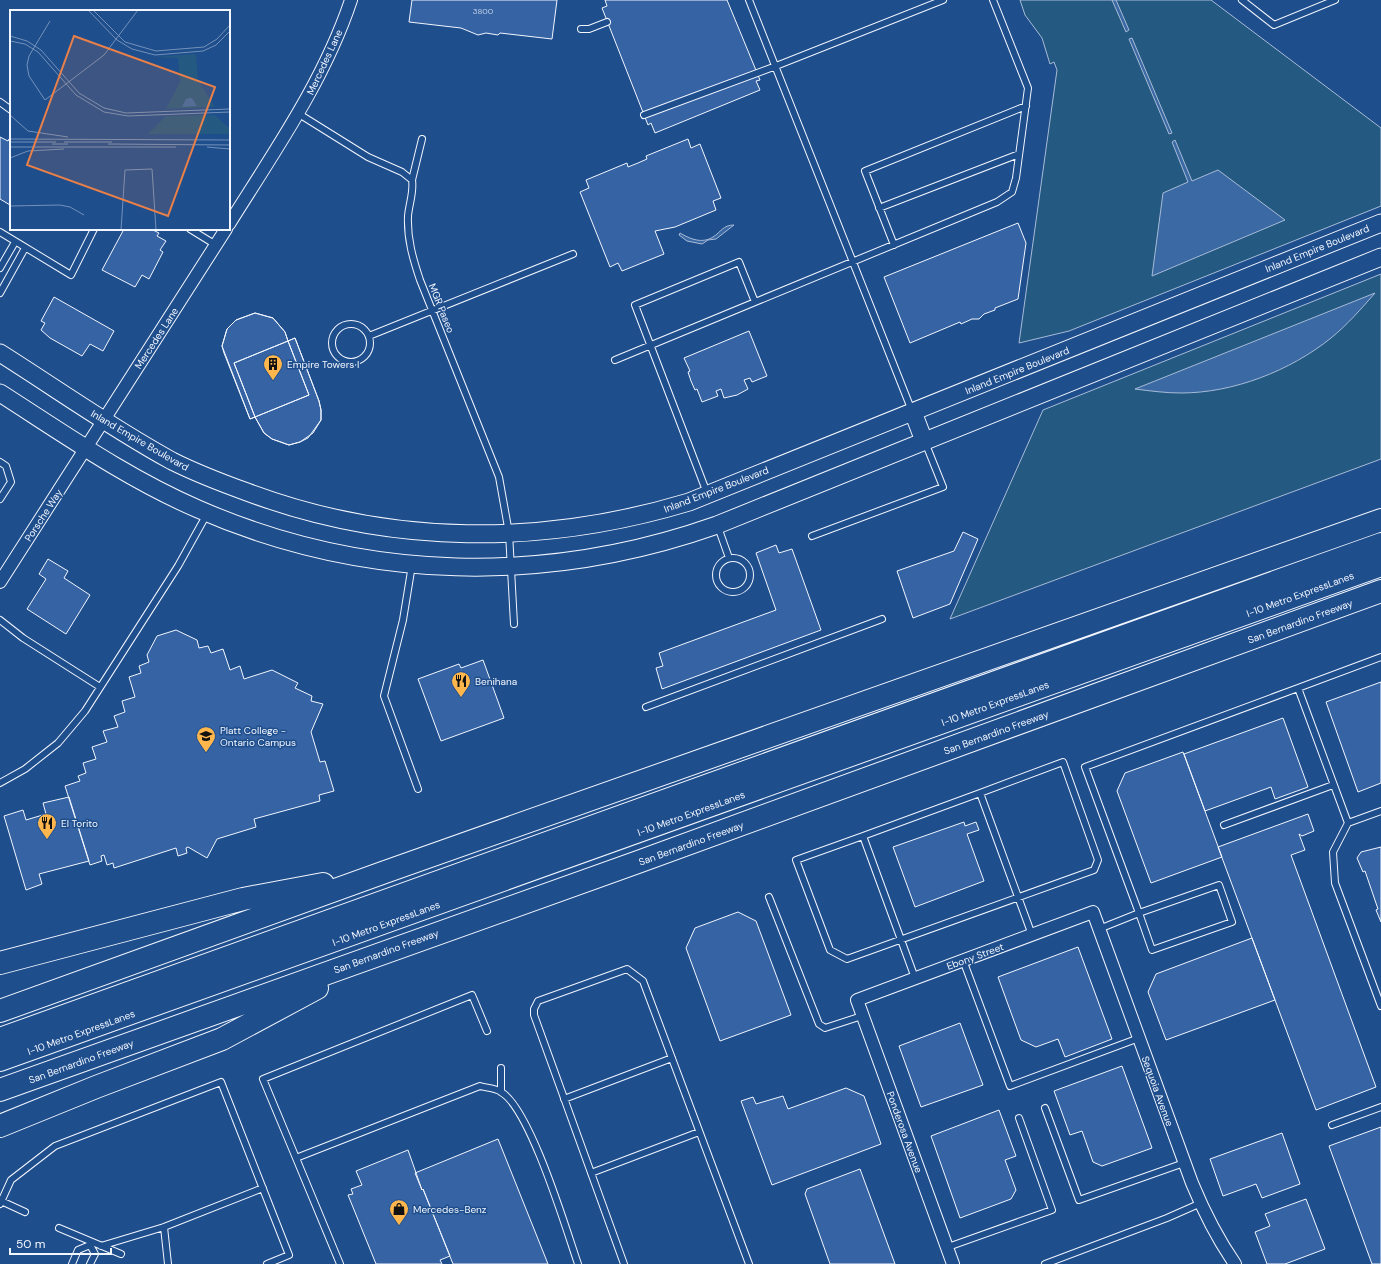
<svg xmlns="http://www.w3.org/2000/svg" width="1381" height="1264" font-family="'DM Sans',sans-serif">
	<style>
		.green { fill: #245a82; stroke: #a8bbd7 }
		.water { fill: #3b69a3; stroke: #a8bbd7 }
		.building { fill: #3563a3; stroke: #f2f6ff }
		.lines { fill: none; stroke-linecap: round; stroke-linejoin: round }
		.lane-casing { stroke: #f2f6ff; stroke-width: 8 }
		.street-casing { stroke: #f2f6ff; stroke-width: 14 }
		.secondary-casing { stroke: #f2f6ff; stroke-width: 19 }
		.highway-casing { stroke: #f2f6ff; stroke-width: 24 }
		.lane { stroke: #1f4e8c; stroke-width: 6 }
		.street { stroke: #1f4e8c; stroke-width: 12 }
		.secondary { stroke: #1f4e8c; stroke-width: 17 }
		.highway { stroke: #1f4e8c; stroke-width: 22 }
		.labels { text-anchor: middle; stroke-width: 3; stroke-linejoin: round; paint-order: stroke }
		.number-label { font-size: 8px; fill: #c3d1e8 }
		.street-label { font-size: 10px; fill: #f2f6ff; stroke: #1f4e8c }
		.poi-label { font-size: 10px; fill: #f2f6ff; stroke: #1f4e8c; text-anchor: start }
		.inset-road { fill: none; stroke: #7391ba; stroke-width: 1 }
		.view { fill: #ea8049; fill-opacity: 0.15; stroke: #ea8049; stroke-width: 2 }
		.inset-edge { fill: none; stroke: #f2f6ff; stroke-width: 2 }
	</style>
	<rect width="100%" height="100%" fill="#1f4e8c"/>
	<!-- green -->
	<path class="green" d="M1020,0H1211L1381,128V206L1069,331L1019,343L1057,70L1054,62L1050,64L1042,38L1025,15Z
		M1381,274V459L950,619L1043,410Z"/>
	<!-- water -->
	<path class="water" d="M1112,0H1116L1129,30L1126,32Z
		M1132,38L1172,133L1169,134L1129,39Z
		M1175,140L1192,181L1218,170L1285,220L1152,276L1163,193L1188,182L1172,142Z
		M734,225L716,239L708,240L702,244L687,241L679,235L680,233C690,239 702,244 713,237C721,232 723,225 734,225Z
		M1375,293C1361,309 1347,325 1331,338C1290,371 1233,393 1181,393C1166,393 1151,391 1135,389Z"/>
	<!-- building -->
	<path class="building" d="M412,0H557L552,39L500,33L498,35L486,33L478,35L461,28L409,22Z
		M605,0H727L760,80L756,81L760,90L655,133L651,123L648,125L602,8L607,6Z
		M0,137L8,141L9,139L11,140L10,205L0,199Z
		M688,139L691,148L700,144L721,198L713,201L716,210L675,227L655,231L664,254L622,271L618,263L610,267L580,192L589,188L586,180L627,163L628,167L638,163L647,159L646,156Z
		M1018,223L1026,243L1018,299L995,308V310L984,314L979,319H972L961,324L960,322L910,343L884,277Z
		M124,229H151L159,233L157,236L166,241L160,250L163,252L149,279L142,275L135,287L102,270Z
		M54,297L114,331L103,351L90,344L82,356L50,338L41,330L45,323L41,321Z
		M255,313L273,318L285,332L288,341L295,338L319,401L321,410V420L313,433L300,442L289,445L272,439L264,433L255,417L250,419L224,353L222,346L227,329L236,320Z
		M255,313L273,318L285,332L288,341L234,363L255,417L250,419L222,346L227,329L236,320Z
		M749,331L767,376L752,382L750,378L744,380L748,389L737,395L724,398L721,389L716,391L718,396L702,402L697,389L695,390L691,381L688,372L690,371L684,358Z
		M295,338L319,401L321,410V420L308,438L300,442L289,445L272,439L264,433L255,417L309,395L288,341Z
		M288,341L309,395L255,417L234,363Z
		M963,532L978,539L950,604L913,618L897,571L954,551Z
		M776,545L779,553L792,549L821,630L662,689L656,668L663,666L659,653L776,610L756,553Z
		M48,559L68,571L64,578L90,595L66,634L27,609L46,579L39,574Z
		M176,630L197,640L199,648L208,646L211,653L223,649L230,670L240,666L244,679L272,670L298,683L295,688L312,696L311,701L323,704L311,732L320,762L325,761L334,791L319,795L320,801L254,819L256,827L217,839L207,858L188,847L186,848L187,853L178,856L176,848L114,868L113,863L107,865L104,855L101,856L102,861L90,865L65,786L80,781L78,776L86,773L83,763L96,759L92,747L107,742L103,731L118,727L114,716L125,712L122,701L135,697L129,677L141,673L139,666L149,662L147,655L157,636Z
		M483,660L504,718L441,741L418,679L459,664L461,668Z
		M1381,682V783L1358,792L1326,702Z
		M1283,718L1308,787L1275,799L1271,787L1205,811L1184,754Z
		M1183,752L1222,857L1151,883L1117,791L1125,773Z
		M69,797L89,861L39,874L42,884L26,890L4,816L23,810L26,820L46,814L43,803Z
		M1308,814L1314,831L1302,836L1299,834L1305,850L1291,855L1376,1087L1316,1110L1218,847Z
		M964,822L965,826L976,822L979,830L967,834L984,881L915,907L893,847Z
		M1381,847V922L1376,910L1378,909L1365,871L1363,872L1357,858L1361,852Z
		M738,912L756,921L791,1015L720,1041L686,948L695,928Z
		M1252,938L1275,1000L1166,1040L1148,992L1156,974Z
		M1078,947L1112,1039L1065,1057L1058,1039L1036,1047L1021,1040L998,977Z
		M960,1023L983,1085L921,1107L899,1046Z
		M1122,1066L1152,1148L1102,1166L1093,1162L1082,1131L1070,1135L1054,1091Z
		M846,1088L864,1096L881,1144L772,1185L741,1101L753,1097L756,1104L783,1096L788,1109Z
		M999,1110L1016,1156L1005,1160L1016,1190L1011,1199L960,1218L931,1136Z
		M1381,1127V1264H1372L1329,1146Z
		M1282,1133L1300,1184L1262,1198L1256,1184L1223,1196L1210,1159Z
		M498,1139L548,1264H453L423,1189L422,1190L415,1173Z
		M408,1150L422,1190L423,1189L450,1256L440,1260L442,1264H376L348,1195L353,1194L351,1189L362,1185L356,1171Z
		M860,1169L895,1264H830L805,1194L807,1189Z
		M1306,1199L1325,1249L1285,1264H1267L1255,1232L1270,1226L1265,1214Z"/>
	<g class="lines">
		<!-- lane casing -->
		<g class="lane-casing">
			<path id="lane" d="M749,0L912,411
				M1242,0L1274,25L1335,0
				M581,29H589L607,22
				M0,102L11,110
				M299,114L368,157L402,172L412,180C414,192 409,204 408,216C407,239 413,259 420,280L499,477L509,533L514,624
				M644,115L776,66L943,0
				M412,180L422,139
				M879,208L1019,154
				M190,229L216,245
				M0,232L71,275L94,229
				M894,245L865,171L1026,106
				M0,268L15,242
				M0,293L25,248
				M332 343a19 19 0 1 1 38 0a19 19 0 1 1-38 0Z
				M369,336L573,254
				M615,360L997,202L1012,192L1016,178L1028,88L993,0
				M0,462L6,466L11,482L0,499
				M707,493L635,305L739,262L755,302
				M718,527L729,558
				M812,536L943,487L925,442
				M716 575a17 17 0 1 1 34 0a17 17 0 1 1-34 0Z
				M412,565L403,620L384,696L418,789
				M0,620L23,638L100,687
				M1298,688L1381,657
				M646,707L882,619
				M0,783L25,769L58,743L85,711L178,566L207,514
				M1348,823L1381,811
				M1224,825L1333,785
				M863,836L796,860L830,950L847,959L1094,870L1098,860L1063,762L980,793
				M1219,885L1232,922L1152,950L1139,913Z
				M769,897L819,1024L825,1028L862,1016
				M1099,929L1139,913L1085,767L1298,688L1348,823L1333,852L1335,883L1381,1006
				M963,960L1010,1086L1139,1038
				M915,978L863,836L980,793L1032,935
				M501,1068V1092
				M564,1099L672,1058
				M1045,1108L1079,1200L1184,1163
				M1332,1125L1381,1107
				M296,1158L263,1079L472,995L487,1031
				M591,1173L699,1132
				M1,1201L25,1212
				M0,1204L11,1180L55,1146L221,1082L289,1255L267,1264
				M164,1227L168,1264
				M59,1228L121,1254
				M90,1245L95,1254L90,1264
				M101,1246L164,1227L263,1188
				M948,1247L1052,1210L1019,1118
				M72,1264L78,1250L90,1245L91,1242
				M340,1264L296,1158L480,1086C486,1088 496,1088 501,1092C530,1108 566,1229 578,1264
				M624,1264L534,1015V1009L538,1001L627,969L643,981L749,1264
				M1045,1264L1167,1218L1201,1203"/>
		</g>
		<!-- street casing -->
		<g class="street-casing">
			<path id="street" d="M229,224C274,152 324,81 351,0
				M0,582L226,229
				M953,1264L857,1000L1093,912L1192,1183C1204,1212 1217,1238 1235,1264"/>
		</g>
		<!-- secondary casing -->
		<g class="secondary-casing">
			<path id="secondary" d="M0,353C57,389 113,429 172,461C196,473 222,483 247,492C391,546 543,546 689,502L1381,223
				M0,393C64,434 128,479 198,509C365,582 547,585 717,525L1381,257
				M913,412L924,441"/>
		</g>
		<!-- highway casing -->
		<g class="highway-casing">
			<path id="highway" d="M0,963L243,899L323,884
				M0,1011L385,872L1381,520
				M0,1039L1381,544
				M0,1060L1381,565
				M0,1090L638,862L1381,591
				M0,1126L96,1087L222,1039L317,988"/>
		</g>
		<!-- lane -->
		<use href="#lane" class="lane"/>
		<!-- street -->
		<use href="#street" class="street"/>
		<!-- secondary -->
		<use href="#secondary" class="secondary"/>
		<!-- highway -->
		<use href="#highway" class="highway"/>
	</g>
	<!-- icons -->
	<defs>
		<g id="building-pin" transform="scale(1)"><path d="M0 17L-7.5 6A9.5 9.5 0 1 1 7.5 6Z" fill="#ffb74d" stroke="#1f4e8c"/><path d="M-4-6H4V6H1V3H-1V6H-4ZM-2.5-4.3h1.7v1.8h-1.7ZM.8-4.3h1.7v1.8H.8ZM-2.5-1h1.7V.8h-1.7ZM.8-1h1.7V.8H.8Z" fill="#111"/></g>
		<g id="restaurant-pin" transform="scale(1)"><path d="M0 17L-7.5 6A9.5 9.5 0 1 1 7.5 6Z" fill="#ffb74d" stroke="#1f4e8c"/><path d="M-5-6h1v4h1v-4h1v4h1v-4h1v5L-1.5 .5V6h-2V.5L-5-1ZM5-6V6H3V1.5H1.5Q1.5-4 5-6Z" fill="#111"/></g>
		<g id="university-pin" transform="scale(1)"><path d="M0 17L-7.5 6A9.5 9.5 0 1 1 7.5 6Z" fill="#ffb74d" stroke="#1f4e8c"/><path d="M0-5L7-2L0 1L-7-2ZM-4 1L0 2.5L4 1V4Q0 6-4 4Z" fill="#111"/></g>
		<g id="shop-pin" transform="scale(1)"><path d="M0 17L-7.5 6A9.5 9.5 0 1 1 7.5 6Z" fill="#ffb74d" stroke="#1f4e8c"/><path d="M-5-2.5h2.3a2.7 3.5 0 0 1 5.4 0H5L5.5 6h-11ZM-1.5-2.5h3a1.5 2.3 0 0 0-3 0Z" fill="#111"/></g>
	</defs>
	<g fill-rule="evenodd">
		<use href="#building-pin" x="273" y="364"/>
		<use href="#restaurant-pin" x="461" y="681"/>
		<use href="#university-pin" x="206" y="736"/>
		<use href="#restaurant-pin" x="47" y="823"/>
		<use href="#shop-pin" x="399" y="1209"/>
	</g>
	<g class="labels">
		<!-- number labels -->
		<g class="number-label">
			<text x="483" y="14">3800</text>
		</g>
		<!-- street labels -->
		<g class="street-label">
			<text transform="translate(324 62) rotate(-65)" y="4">Mercedes Lane</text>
			<text transform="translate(1317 248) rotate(-22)" y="4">Inland Empire Boulevard</text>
			<text transform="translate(442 308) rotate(68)" y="4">MGR Paseo</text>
			<text transform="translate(156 338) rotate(-57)" y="4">Mercedes Lane</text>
			<text transform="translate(1017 370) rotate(-22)" y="4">Inland Empire Boulevard</text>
			<text transform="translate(140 440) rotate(30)" y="4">Inland Empire Boulevard</text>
			<text transform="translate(716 489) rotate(-21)" y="4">Inland Empire Boulevard</text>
			<text transform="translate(43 515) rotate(-57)" y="4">Porsche Way</text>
			<text transform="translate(1300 594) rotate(-20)" y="4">I-10 Metro ExpressLanes</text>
			<text transform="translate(1300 621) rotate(-20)" y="4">San Bernardino Freeway</text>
			<text transform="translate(995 703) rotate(-20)" y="4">I-10 Metro ExpressLanes</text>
			<text transform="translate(996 732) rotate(-20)" y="4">San Bernardino Freeway</text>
			<text transform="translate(691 813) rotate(-20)" y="4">I-10 Metro ExpressLanes</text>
			<text transform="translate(691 843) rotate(-20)" y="4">San Bernardino Freeway</text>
			<text transform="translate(386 923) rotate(-20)" y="4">I-10 Metro ExpressLanes</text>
			<text transform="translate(386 951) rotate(-20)" y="4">San Bernardino Freeway</text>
			<text transform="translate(975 956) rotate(-20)" y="4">Ebony Street</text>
			<text transform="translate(81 1032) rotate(-20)" y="4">I-10 Metro ExpressLanes</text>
			<text transform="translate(81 1061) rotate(-20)" y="4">San Bernardino Freeway</text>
			<text transform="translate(1158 1091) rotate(70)" y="4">Sequoia Avenue</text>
			<text transform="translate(905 1132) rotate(70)" y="4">Ponderosa Avenue</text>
		</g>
		<!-- poi labels -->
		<g class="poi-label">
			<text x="287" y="368">Empire Towers I</text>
			<text x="475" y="685">Benihana</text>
			<text x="220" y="734">Platt College -<tspan x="220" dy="12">Ontario Campus</tspan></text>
			<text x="61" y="827">El Torito</text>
			<text x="413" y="1213">Mercedes-Benz</text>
		</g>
	</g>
	<!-- overview -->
	<g transform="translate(10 10)">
		<rect width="220" height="220" fill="#1f4e8c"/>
		<path d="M186,44L188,70L205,97L156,99L170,72L168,48L143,47ZM205,105L220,119V124H138L156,106Z" fill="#245a82"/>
		<path d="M179,84V88H182L187,96L172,97L176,89L179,88Z" fill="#3b69a3"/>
		<path class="inset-road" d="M78,0L107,30L122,39L145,45L193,41L206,35L220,21M83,0L115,32L146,41L194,37L207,29L220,15M40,11L19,46L17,55L19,66L35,90L94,45L128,0M0,26L17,31L31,40L69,83L94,98L116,103L220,99M0,31L15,34L28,42L66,85L94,102L118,106L220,102M0,105L18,121L58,127M0,129L220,130M0,132H46M54,132H102M42,134H58M98,134L220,135M0,137H166M197,137L220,139M0,148L18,141L54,139M0,196L50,195L60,197L74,205M111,220L115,160L142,159L146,220"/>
		<path class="view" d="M64,26L205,77L158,206L17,155Z"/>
		<rect width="220" height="220" class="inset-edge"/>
	</g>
	<!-- scale -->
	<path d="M10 1248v6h101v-6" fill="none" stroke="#f2f6ff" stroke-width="2"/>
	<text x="16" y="1248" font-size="12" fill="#f2f6ff" stroke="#1f4e8c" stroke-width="3" paint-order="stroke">50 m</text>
</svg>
